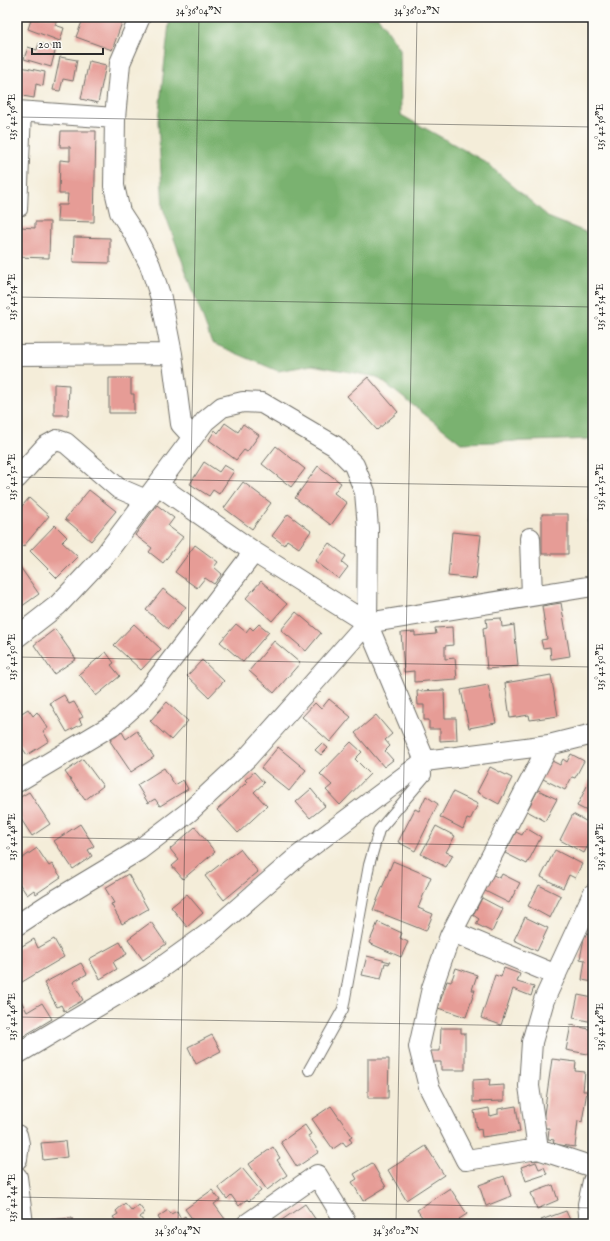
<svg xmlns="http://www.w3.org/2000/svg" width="610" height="1241" font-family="'IM FELL English',serif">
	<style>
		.forest { fill: #7ab270; stroke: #526e4e }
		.building { fill: #e69c96 }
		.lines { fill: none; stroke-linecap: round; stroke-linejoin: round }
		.service-casing { stroke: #716f68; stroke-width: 12 }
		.minor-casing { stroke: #716f68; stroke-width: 22 }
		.service { stroke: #fff; stroke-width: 10 }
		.minor { stroke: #fff; stroke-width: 20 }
		.ticks { fill: none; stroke: #2b2b2b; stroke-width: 1; stroke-opacity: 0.45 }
		.neatline { fill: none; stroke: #2b2b2b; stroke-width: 1.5 }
		.ticks-label { font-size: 10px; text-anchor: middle; fill: #2b2b2b }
	</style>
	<rect width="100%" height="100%" fill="#fdfcf7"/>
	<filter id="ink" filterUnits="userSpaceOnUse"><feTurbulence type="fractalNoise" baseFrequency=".025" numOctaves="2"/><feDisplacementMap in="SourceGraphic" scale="8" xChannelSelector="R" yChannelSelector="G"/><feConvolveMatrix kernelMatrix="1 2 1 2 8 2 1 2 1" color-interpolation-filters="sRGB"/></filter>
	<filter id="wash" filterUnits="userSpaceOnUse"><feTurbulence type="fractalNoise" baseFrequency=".012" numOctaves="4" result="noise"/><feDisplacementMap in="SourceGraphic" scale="16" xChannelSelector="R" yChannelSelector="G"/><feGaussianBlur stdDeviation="0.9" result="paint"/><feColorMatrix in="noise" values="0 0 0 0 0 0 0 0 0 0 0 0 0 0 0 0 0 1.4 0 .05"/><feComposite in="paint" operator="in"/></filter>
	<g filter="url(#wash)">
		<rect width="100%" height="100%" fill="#f4edd9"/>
		<!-- forest -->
		<path class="forest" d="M171,17H378L400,49L401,115L484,161L550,218L593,235V439L461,443L377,377L312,365L278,371L212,343L163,208L158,121L169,24Z"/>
		<g id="blocks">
			<!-- building -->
			<path class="building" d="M32,17H58L55,25L64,28L60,41L28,29Z
				M84,17H124L112,50L76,37Z
				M39,43L56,48L51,67L24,59L28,47L37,50Z
				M60,57L77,60L73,81L63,79L60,91L53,90Z
				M89,61L106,65L98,103L81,99Z
				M21,67L45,72L43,86L36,84L34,98L17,95Z
				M61,131H96L94,222L57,221L58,205H67L68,194H59L60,160L70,161V147H60Z
				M17,219L21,220V227L35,228V222H50L49,258L17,257Z
				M74,237L110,238V263L73,262Z
				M368,377L398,412L377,430L347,396Z
				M109,378H131V394H134V413H109Z
				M54,384L69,385L68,415H54Z
				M225,423L238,432L243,424L259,435L247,452L244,450L236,460L209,440L215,430L218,433Z
				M276,446L305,469L291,487L262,464Z
				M204,462L219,472L224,465L234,471L219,494L213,490L209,496L190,484Z
				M318,466L341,483L334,493L347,503L331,525L295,498Z
				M243,482L271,503L252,529L224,508Z
				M89,490L116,511L91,541L65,519Z
				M29,498L49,516L23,547L17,542V512Z
				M157,505L174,518L168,526L183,537L163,563L149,552L152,548L135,535Z
				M288,514L311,531L299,548L287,540L284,545L272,536Z
				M542,514H568V554H542Z
				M590,514H593V546H592Z
				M55,525L67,537L62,542L78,557L57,578L30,551Z
				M452,532L481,535L476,579L448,576Z
				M329,543L346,556L342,562L348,567L339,579L315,561Z
				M195,545L218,562L214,567L222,574L214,584L205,578L197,588L175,572Z
				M18,564L39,594L18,609L17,565Z
				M261,581L287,604L272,621L246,598Z
				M163,589L186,607L168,629L146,610Z
				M561,603L570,656L551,659L550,647L543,648L541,640L547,639L542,606Z
				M296,612L321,633L306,651L281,630Z
				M501,618L502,627L514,625L518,666L487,669L483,628L487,627L486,619Z
				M134,624L161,649L141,670L114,645Z
				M236,624L246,632L250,627L253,630L259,624L269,632L243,662L220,642Z
				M452,627L453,645L445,646V659L455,658L457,679L414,682V671L404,672L401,633L415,632V636L436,634L435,628Z
				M55,629L76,659L54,674L34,645Z
				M274,641L300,663L274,693L249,671Z
				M106,652L114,663L111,665L120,676L96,696L79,674Z
				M202,660L224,681L209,697L187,676Z
				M551,675L558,716L530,720L529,715L510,718L505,683Z
				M488,685L496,723L469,728L461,690Z
				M444,690L445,718H456L457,740L440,741V729H429V720H424V705H418L417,691Z
				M64,695L69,704L74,702L83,717L79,719L82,724L67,732L50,703Z
				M329,699L351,717L330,742L302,717L315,703L321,709Z
				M167,702L188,721L171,740L150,721Z
				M28,709L33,716L37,712L48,728L43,731L49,741L27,755L17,740V716Z
				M376,715L392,734L385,740L390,746L385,751L393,760L384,767L355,733Z
				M137,731L154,757L131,772L110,741L122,732L126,739Z
				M351,742L362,752L355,759L370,774L340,805L326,790L332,785L320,774Z
				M322,743L328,748L321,755L315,750Z
				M278,747L306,770L289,791L261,768Z
				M571,754L584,761L575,778L572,777L565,790L541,778L550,760L560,765L563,759L567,762Z
				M83,759L103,786L85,800L65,772Z
				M490,767L512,778L499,804L477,792Z
				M164,768L175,785L183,780L188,789L160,806L155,799L148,803L137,785Z
				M254,772L264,783L254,792L267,806L238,833L217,810L247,782L245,780Z
				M590,780L593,781V814L577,806Z
				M311,789L325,806L310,818L296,802Z
				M538,790L557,799L545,821L527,811Z
				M29,792L50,824L32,836L17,813V799Z
				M453,792L478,804L470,820L467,819L463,829L440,817Z
				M426,796L438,804L415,851L398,842L415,809L419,811Z
				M573,814L593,825V836L584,853L560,840Z
				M80,824L94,846L88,850L92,856L73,869L54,841Z
				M436,826L455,836L446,852L453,855L446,867L421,854Z
				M195,827L215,852L183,879L172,866L179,860L170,849Z
				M526,828L541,837L527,864L505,853L516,832L522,835Z
				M37,848L49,866L52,864L61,877L36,894L34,890L27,895L17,880V862Z
				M240,849L258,872L224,900L205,876Z
				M555,850L582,864L575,878L569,875L563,888L541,877Z
				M393,861L431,877L418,908L433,914L426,931L373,910Z
				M128,874L148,909L122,924L111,904L114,903L105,888Z
				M502,874L520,883L509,903L485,891L493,875L500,878Z
				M539,885L561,896L550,918L528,906Z
				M187,894L203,913L187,927L171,907Z
				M482,898L503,909L492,932L476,924L479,919L473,915Z
				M525,917L548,928L537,951L514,940Z
				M151,922L166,944L143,960L128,939Z
				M378,922L402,933L400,938L408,942L401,957L369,943Z
				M585,933L593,935V982L582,980L585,960L580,959Z
				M34,939L38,948L54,939L64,957L17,985V949Z
				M120,942L127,954L113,962L117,969L100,979L89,959Z
				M367,956L390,962L389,964L385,963L381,979L362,975Z
				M81,963L87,974L73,982L83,1000L64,1011L61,1005L57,1007L44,983Z
				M456,968L477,975L472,990H475L466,1017L438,1008L447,981L451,982Z
				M504,968L520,974L517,982L534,987L531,996L513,989L501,1025L481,1018L495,975L501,977Z
				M578,995L593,998V1022L573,1018Z
				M20,999L27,1012L42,1003L52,1019L22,1037L17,1028V1001Z
				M571,1025L593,1030V1055L566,1050Z
				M441,1028H461V1033H465V1070H441V1062H429V1051H440Z
				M212,1035L221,1051L196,1064L188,1047Z
				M368,1059H389L388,1098H368Z
				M552,1059L576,1062L575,1071L585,1072L583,1091H587L582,1122L578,1121L575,1147L553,1144L554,1140L548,1139L549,1128H542Z
				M490,1079L489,1086L504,1085V1101L473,1102V1080Z
				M331,1106L352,1136L349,1138L352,1142L346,1146L343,1142L333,1149L312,1119Z
				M516,1106L520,1132L482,1137L481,1129L477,1130L474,1111L489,1108L490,1116L498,1114V1109Z
				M305,1125L311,1134L308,1136L319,1152L297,1167L281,1142Z
				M65,1141L67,1157L43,1160L41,1143Z
				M426,1146L444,1175L406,1200L388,1170Z
				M273,1147L280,1158L277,1160L287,1175L267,1190L249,1164Z
				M536,1162L539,1169L544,1167L547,1174L526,1181L521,1167Z
				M372,1163L386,1187L363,1201L352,1182L357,1179L354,1174Z
				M242,1168L261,1191L249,1201L247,1199L239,1206L231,1195L227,1199L218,1187Z
				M504,1176L511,1196L486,1206L479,1185Z
				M553,1185L558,1200L537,1209L531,1193Z
				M450,1188L467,1214L459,1219L462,1224H427L417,1210Z
				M212,1190L220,1200L214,1204L225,1219L218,1224H196L185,1209Z
				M125,1203L132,1211L139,1205L145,1213L140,1217L143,1221L139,1224H116L114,1222L116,1221L113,1217L118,1214L116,1211Z
				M305,1204L318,1223L317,1224H276Z
				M168,1210L171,1214L177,1211L181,1219L185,1216L190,1224H162L158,1217Z
				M566,1211L570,1220L560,1224H543L541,1220Z
				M72,1218L73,1224H39V1221Z"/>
		</g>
	</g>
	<g filter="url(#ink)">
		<use href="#blocks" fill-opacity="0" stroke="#716f68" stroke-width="1"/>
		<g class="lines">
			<!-- service casing -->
			<g class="service-casing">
				<path id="service" d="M22,210L26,111
					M309,1070L343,1009L369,865L379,830L426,775L425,761"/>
			</g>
			<!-- minor casing -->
			<g class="minor-casing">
				<path id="minor" d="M140,17L120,63L115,118L114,186L120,212L135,235L150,265L161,298L172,354L181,424L193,437
					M17,111L115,118
					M17,355L172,354
					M17,478L46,446L57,440L66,443L118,488L146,500
					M158,485L254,552L367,623
					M530,538L532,596
					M17,637L58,605L105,555L205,421L222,407L243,402L262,403L335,446L354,465L365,492L368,528L367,623L425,761
					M549,745L450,936L432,988L419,1047L429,1087L466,1160L538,1149L593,1167
					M17,782L114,724L140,701L254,552
					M17,925L49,904L139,850L190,811L247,758L367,623L593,586
					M453,932L556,975
					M17,1054L152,974L212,931L297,857L425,761L549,745L593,734
					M17,1135L19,1144L17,1159
					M538,1149L529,1086L532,1042L544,1000L593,894
					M17,1177L23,1224
					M247,1224L317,1175L345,1221L341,1224
					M590,1224L588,1204L593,1181"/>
			</g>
			<!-- service -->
			<use href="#service" class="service"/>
			<!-- minor -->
			<use href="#minor" class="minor"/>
		</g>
	</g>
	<!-- ticks -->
	<path class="ticks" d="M17,117L593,127M17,297L593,307M17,477L593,487M17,657L593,667M17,837L593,847M17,1017L593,1027M17,1197L593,1208M178,1224L199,17M396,1224L417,17"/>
	<!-- margin -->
	<rect width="610" height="1241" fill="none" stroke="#fdfcf7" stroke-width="44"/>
	<!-- scale -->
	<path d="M32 48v6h71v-6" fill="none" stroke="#2b2b2b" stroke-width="2"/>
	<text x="38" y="48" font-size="12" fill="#2b2b2b" stroke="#fdfcf7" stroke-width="3" paint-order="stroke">20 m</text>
	<rect x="22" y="22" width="566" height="1197" class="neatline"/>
	<g class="ticks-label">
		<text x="199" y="14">34°36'04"N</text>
		<text x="417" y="14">34°36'02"N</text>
		<text transform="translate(11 117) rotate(-90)" y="4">135°42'56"E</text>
		<text transform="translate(599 127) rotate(-90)" y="4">135°42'56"E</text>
		<text transform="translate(11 297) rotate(-90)" y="4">135°42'54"E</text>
		<text transform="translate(599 307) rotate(-90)" y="4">135°42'54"E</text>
		<text transform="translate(11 477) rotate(-90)" y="4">135°42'52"E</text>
		<text transform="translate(599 487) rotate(-90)" y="4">135°42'52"E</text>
		<text transform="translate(11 657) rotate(-90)" y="4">135°42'50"E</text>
		<text transform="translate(599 667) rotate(-90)" y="4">135°42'50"E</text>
		<text transform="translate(11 837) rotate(-90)" y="4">135°42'48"E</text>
		<text transform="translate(599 847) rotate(-90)" y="4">135°42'48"E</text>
		<text transform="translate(11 1017) rotate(-90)" y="4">135°42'46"E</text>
		<text transform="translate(599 1027) rotate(-90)" y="4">135°42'46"E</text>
		<text transform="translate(11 1198) rotate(-90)" y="4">135°42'44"E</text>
		<text x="178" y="1234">34°36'04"N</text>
		<text x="396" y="1234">34°36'02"N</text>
	</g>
</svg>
